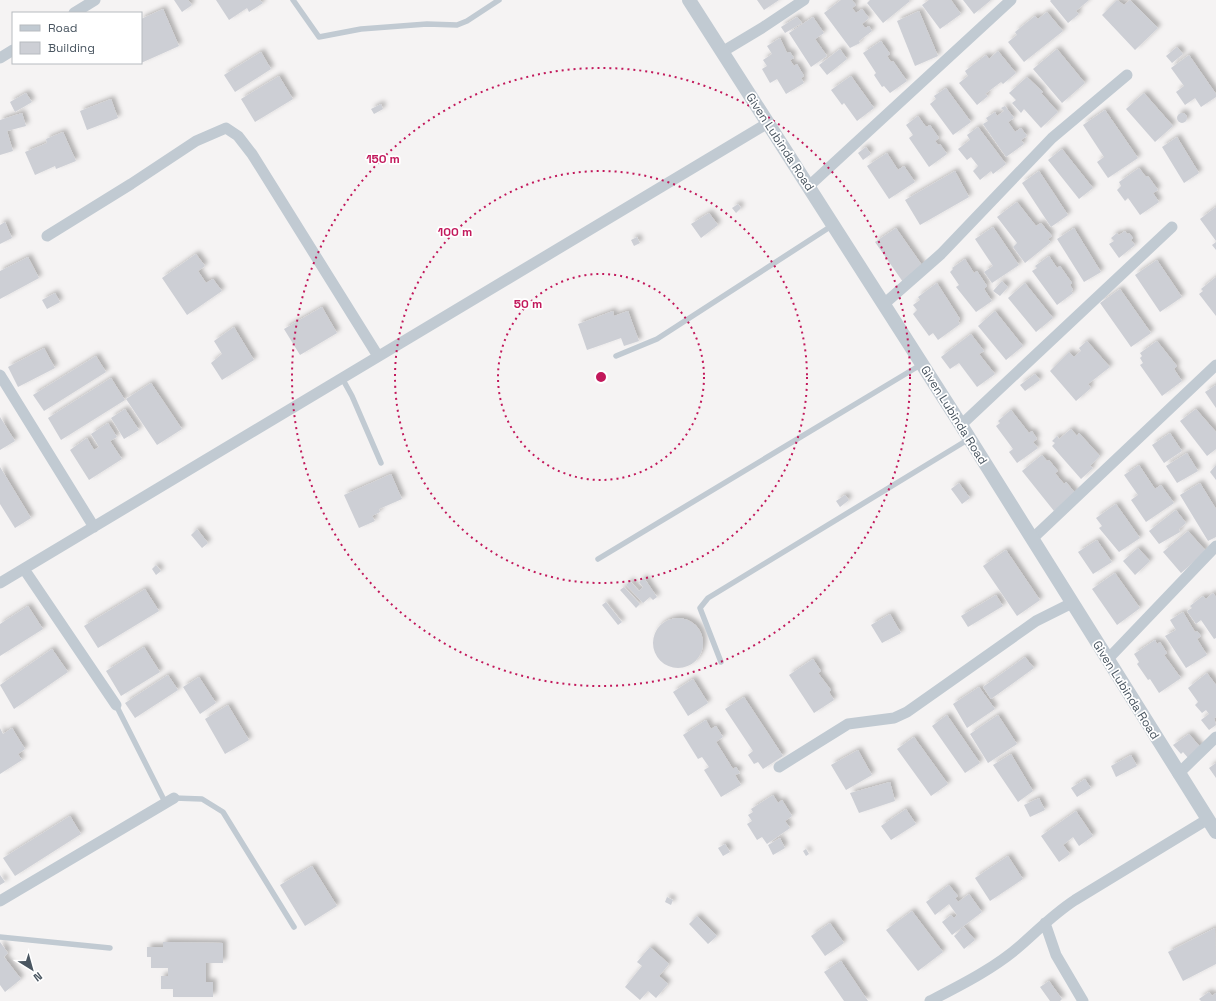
<svg xmlns="http://www.w3.org/2000/svg" width="1216" height="1001" font-family="'Space Grotesk',sans-serif">
	<style>
		.building { fill: #cdcfd5; filter: url(#shadow) }
		.lines { fill: none; stroke-linecap: round; stroke-linejoin: round }
		.service { stroke: #c1cad2; stroke-width: 5.5 }
		.minor { stroke: #c1cad2; stroke-width: 11 }
		.tertiary { stroke: #c1cad2; stroke-width: 14 }
		.ring { fill: none; stroke: #c2185b; stroke-width: 2; stroke-dasharray: 2 4 }
		.labels { text-anchor: middle; stroke-width: 3.5; stroke-linejoin: round; paint-order: stroke }
		.street-label { font-size: 12px; fill: #4a5661; stroke: #fff }
		.centre { fill: #c2185b; stroke: #fff; stroke-width: 2 }
		.ring-label { font-size: 12px; text-anchor: middle; font-weight: bold; fill: #c2185b; stroke: #fff; stroke-width: 3.5; stroke-linejoin: round; paint-order: stroke }
	</style>
	<defs>
		<filter id="shadow"><feDropShadow dx="3.5" dy="-3.5" stdDeviation="2" flood-color="#0004"/></filter>
	</defs>
	<rect width="100%" height="100%" fill="#f5f3f3"/>
	<!-- building -->
	<path class="building" d="M174,0H188L192,5L182,12Z
		M216,0H260L263,3L249,12L247,8L229,20Z
		M757,0H779L764,10Z
		M841,0H852L856,5L852,8L856,13L862,9L869,18L862,24L865,28L869,26L872,31L859,41L860,43L850,48L824,13Z
		M870,0H909L910,1L883,23L867,3Z
		M929,0H951L961,14L940,29L922,5Z
		M963,0H991L974,14Z
		M1051,0H1089L1076,11L1079,14L1068,23L1050,1Z
		M1117,0L1124,5L1130,0L1158,28L1135,50L1102,15Z
		M163,9L179,46L141,63V19Z
		M919,11L938,56L915,66L897,21Z
		M1047,12L1063,31L1024,62L1008,42L1017,35L1015,32L1035,16L1038,19Z
		M797,17L802,23L785,33L781,27Z
		M813,17L824,33L815,39L827,56L811,67L789,33Z
		M780,38L787,53L790,52L794,58L790,60L794,66L797,64L804,76L801,78L804,83L786,94L777,79L770,83L762,69L767,66L763,60L772,54L767,46Z
		M881,41L890,54L887,56L891,62L893,61L907,81L890,93L884,86L882,87L874,75L876,73L863,53Z
		M1177,47L1183,54L1172,63L1166,56Z
		M840,49L847,59L827,75L819,65Z
		M1057,49L1085,83L1062,103L1033,69Z
		M998,51L1016,73L1003,84L1001,82L985,94L988,96L977,105L959,83L968,76L965,71L986,55L989,59Z
		M261,52L271,69L235,92L224,75Z
		M1189,55L1216,94V97L1201,107L1195,98L1185,105L1176,92L1184,86L1171,68Z
		M279,76L293,99L255,122L241,99Z
		M851,76L874,108L857,121L844,103L842,105L831,90Z
		M1027,77L1043,92L1041,93L1058,112L1041,128L1024,109L1021,113L1012,103L1016,100L1009,93Z
		M946,88L971,122L953,135L930,104L936,99L934,96Z
		M26,93L32,102L15,112L10,102Z
		M1144,93L1173,126L1155,142L1126,109Z
		M111,99L118,118L87,130L80,111Z
		M381,104L383,109L374,114L371,109Z
		M1005,106L1014,118L1008,122L1015,132L1021,128L1027,136L1021,140L1024,144L1006,157L983,124L988,121L986,118L995,112L997,116L1004,111L1001,108Z
		M1105,110L1138,158L1108,178L1097,162L1104,157L1083,125Z
		M1177 118a5 5 0 1 1 10 0a5 5 0 1 1-10 0Z
		M22,113L26,126L7,131L13,151L0,155V120Z
		M918,116L926,127L930,125L939,138L935,141L938,145L940,144L947,154L929,167L909,138L913,135L906,125Z
		M978,127L1006,164L993,174L991,171L980,180L973,171L978,166L971,157L967,160L958,149L970,140L967,135Z
		M63,132L76,161L56,169L55,166L35,175L25,152L47,143L46,139Z
		M1177,137L1199,173L1184,183L1162,147Z
		M866,147L871,154L863,160L858,153Z
		M1062,149L1093,188L1079,199L1048,160Z
		M887,153L898,170L904,166L915,182L889,199L867,166Z
		M1139,168L1146,177L1148,176L1158,190L1153,193L1159,202L1140,215L1128,198L1125,201L1117,190L1121,186L1119,182Z
		M955,171L969,197L920,225L905,200Z
		M1039,171L1068,215L1051,227L1022,183Z
		M1017,202L1036,226L1041,223L1052,236L1048,239L1051,242L1025,263L1013,247L1017,243L997,217Z
		M738,204L741,208L736,213L732,208Z
		M1216,207V241L1200,219Z
		M709,213L718,225L701,238L691,224Z
		M5,222L12,238L0,244V225Z
		M993,227L1019,265L992,283L984,272L993,266L975,239Z
		M896,228L924,268L903,282L875,242Z
		M1074,228L1101,272L1084,282L1057,239Z
		M1125,231L1127,234L1129,233L1133,238L1131,240L1135,245L1119,258L1109,244L1114,241L1111,238L1117,233L1119,235Z
		M637,237L640,243L634,246L631,240Z
		M1216,242V250L1212,245Z
		M196,254L205,266L198,271L206,283L213,279L222,291L187,315L162,278Z
		M1049,256L1057,268L1060,266L1072,283L1070,285L1073,290L1071,291L1073,293L1057,305L1032,271L1037,268L1035,266Z
		M28,257L39,278L0,299V271Z
		M965,259L974,273L977,271L987,286L984,289L992,301L976,312L956,287L959,285L950,272L953,269L952,268Z
		M1157,260L1182,297L1160,312L1135,275Z
		M1216,277V316L1199,294L1203,291L1201,289Z
		M1002,281L1008,287L1000,296L993,291Z
		M937,283L960,319L958,321L960,324L938,340L933,333L929,336L913,314L917,310L913,305L920,300L918,297Z
		M1025,283L1053,318L1036,332L1008,298Z
		M1120,289L1151,333L1131,347L1100,303Z
		M55,293L60,302L47,309L42,300Z
		M322,307L337,333L300,355L284,329Z
		M613,311L614,316L628,311L639,341L624,346L621,338L587,350L578,324Z
		M995,311L1023,346L1006,360L978,326Z
		M234,327L254,360L222,380L211,363L222,354L214,341Z
		M971,334L984,351L979,354L995,374L977,387L959,363L950,369L941,357Z
		M1087,341L1110,367L1088,384L1091,388L1076,401L1050,371L1069,352L1074,357L1081,351L1079,348Z
		M1157,341L1177,366L1174,369L1182,381L1162,396L1140,365L1143,363L1140,358L1142,356L1140,353Z
		M44,348L55,368L18,387L8,367Z
		M96,356L106,372L44,411L33,395Z
		M1035,374L1040,380L1025,391L1020,385Z
		M111,378L125,400L61,440L48,418Z
		M151,383L182,429L157,445L126,399Z
		M1216,385V408L1205,392Z
		M125,409L139,430L124,439L111,418Z
		M1196,409L1216,432V449L1207,456L1180,421Z
		M1011,410L1029,433L1032,431L1037,439L1033,442L1038,448L1017,463L1009,452L1013,449L996,426L1000,423L998,421Z
		M0,417L15,441L0,450Z
		M108,423L117,437L110,441L122,459L89,480L70,450L87,438L94,450L99,447L91,434Z
		M1071,429L1077,436L1079,433L1100,456L1090,466L1093,468L1081,479L1052,446L1055,443L1052,441L1057,436L1059,439Z
		M1170,433L1182,451L1164,463L1152,445Z
		M1187,453L1198,471L1177,483L1166,466Z
		M1042,455L1047,461L1049,460L1058,471L1055,473L1064,484L1066,482L1076,494L1054,511L1022,471Z
		M1139,465L1155,489L1161,485L1174,503L1146,522L1131,500L1138,495L1124,475Z
		M1216,465V480L1210,472Z
		M0,467L31,518L15,528L0,504Z
		M391,474L402,499L379,509L380,512L372,516L375,521L359,528L344,495Z
		M959,483L970,498L962,504L951,489Z
		M1200,483L1216,509V537L1208,541L1180,495Z
		M845,495L849,500L840,507L836,501Z
		M1116,504L1140,538L1119,552L1099,528L1102,526L1096,518Z
		M1176,510L1186,523L1179,529L1180,532L1159,544L1149,531Z
		M197,529L208,543L202,548L191,535Z
		M1188,531L1206,551L1181,573L1163,552Z
		M1097,540L1112,562L1093,574L1078,552Z
		M1138,548L1150,561L1135,575L1123,561Z
		M1006,550L1040,600L1017,616L983,566Z
		M156,565L161,571L156,575L152,569Z
		M1115,573L1140,608L1117,625L1092,589Z
		M644,578L657,597L653,600L650,597L643,603L626,585L630,581L639,591L643,587L639,582Z
		M624,587L640,604L636,608L620,590Z
		M145,589L159,611L98,648L84,626Z
		M1213,593L1216,597V638L1214,639L1201,620L1196,624L1187,611L1192,608L1190,606L1203,596L1206,599Z
		M996,595L1003,606L968,627L961,616Z
		M606,602L622,622L618,625L602,605Z
		M28,606L43,629L0,656V624Z
		M1183,612L1195,632L1197,631L1201,636L1197,639L1207,655L1186,668L1165,636L1176,630L1170,620Z
		M890,614L901,633L882,643L871,625Z
		M653 643a25 25 0 1 1 50 0a25 25 0 1 1-50 0Z
		M1155,640L1157,644L1160,642L1167,653L1164,655L1181,678L1159,693L1150,679L1148,680L1137,664L1139,662L1134,654Z
		M144,647L160,672L121,696L106,671Z
		M52,649L68,672L14,709L0,685Z
		M1025,657L1034,668L991,699L983,687Z
		M813,659L821,671L818,673L831,690L829,692L834,700L814,713L789,675Z
		M1207,673L1216,685V717L1214,718L1216,725L1209,730L1201,720L1209,714L1206,710L1202,713L1195,705L1198,702L1188,688Z
		M168,675L178,690L135,718L125,703Z
		M199,677L216,703L200,714L183,687Z
		M693,679L708,703L688,716L673,692Z
		M979,687L995,709L967,728L953,704Z
		M744,697L783,756L763,769L758,762L754,764L748,755L753,751L725,709Z
		M228,705L249,740L225,754L205,719Z
		M947,715L980,763L965,773L932,726Z
		M998,715L1017,744L988,763L970,734Z
		M706,720L711,729L716,726L723,737L716,742L733,769L736,767L740,773L735,775L741,785L721,797L704,770L709,767L702,757L698,759L683,735Z
		M0,728L3,734L12,728L25,749L18,754L22,760L0,774Z
		M1189,734L1202,749L1189,759L1183,752L1181,754L1173,745Z
		M914,737L948,784L931,796L897,749Z
		M858,750L872,775L846,790L831,765Z
		M1011,754L1033,791L1018,802L993,765Z
		M1131,755L1137,766L1116,777L1111,766Z
		M1216,763V778L1209,768Z
		M1085,779L1091,788L1077,797L1071,788Z
		M890,782L895,801L859,813L850,793Z
		M773,795L778,803L782,800L792,816L785,821L790,828L767,844L762,837L757,840L747,824L752,821L748,815L753,812L751,809Z
		M1039,798L1045,810L1030,817L1024,805Z
		M906,809L916,824L891,840L881,826Z
		M1076,811L1093,836L1079,846L1073,837L1063,845L1070,854L1059,862L1041,836Z
		M70,816L81,834L15,876L3,858Z
		M780,838L785,848L773,855L768,845Z
		M725,844L730,852L723,856L718,848Z
		M806,849L809,854L806,856L803,851Z
		M1008,856L1023,879L990,901L975,878Z
		M312,866L337,906L305,926L280,885Z
		M0,875L5,882L0,885Z
		M949,885L958,896L955,898L958,902L969,894L982,912L952,935L942,922L951,915L954,918L957,915L949,904L935,915L926,902Z
		M667,897L673,900L671,905L665,902Z
		M912,911L943,952L918,971L886,930Z
		M697,916L717,936L708,944L689,924Z
		M830,923L844,943L825,956L811,936Z
		M964,927L975,940L964,949L954,936Z
		M1215,928L1216,964L1183,981L1168,952Z
		M0,942L8,953L4,957L21,979L5,992L0,985Z
		M163,942L223,943V963H206V982H213V997H173V989H161V976H168V968H151V957H147V947H163Z
		M650,947L669,964L659,976L668,984L656,998L648,991L640,1000L625,987L642,966L637,962Z
		M841,961L868,1001H844L824,972Z
		M1049,981L1062,999L1060,1001H1050L1040,987Z
		M1209,992L1212,996L1216,993V1001H1201L1199,999Z"/>
	<g class="lines">
		<!-- service -->
		<path class="service" d="M293,0L319,37L361,29L427,24L457,25L467,21L499,0
			M616,356L657,339L833,225
			M342,378L352,396L381,463
			M598,559L922,364
			M721,662L700,608L708,598L969,439
			M116,705L165,802
			M174,798L202,799L223,812L294,927
			M0,937L110,948"/>
		<!-- minor -->
		<path class="minor" d="M74,13L95,0
			M722,52L762,28L804,0
			M0,58L13,50
			M809,186L1011,0
			M47,236L131,184L196,141L226,128L238,136L252,154L378,356
			M884,304L941,254L1052,138L1127,75
			M0,375L94,527
			M961,425L1172,227
			M1032,539L1216,365
			M24,569L116,705
			M0,583L768,123
			M1107,660L1216,546
			M779,767L848,724L894,718L907,712L1036,621L1072,603
			M1178,774L1216,737
			M0,901L174,798
			M1045,923L1056,955L1083,1001
			M930,1001C961,985 995,968 1021,945C1039,929 1055,913 1075,900L1208,819"/>
		<!-- tertiary -->
		<path class="tertiary" d="M689,0L961,425L1216,832"/>
	</g>
	<!-- distance rings -->
	<g class="ring">
		<circle cx="601" cy="377" r="103"/>
		<circle cx="601" cy="377" r="206"/>
		<circle cx="601" cy="377" r="309"/>
	</g>
	<g class="labels">
		<!-- street labels -->
		<g class="street-label">
			<text transform="translate(780 142) rotate(57)" y="4">Given Lubinda Road</text>
			<text transform="translate(954 415) rotate(58)" y="4">Given Lubinda Road</text>
			<text transform="translate(1126 690) rotate(58)" y="4">Given Lubinda Road</text>
		</g>
	</g>
	<circle cx="601" cy="377" r="6" class="centre"/>
	<g class="ring-label">
		<text x="383" y="163">150 m</text>
		<text x="455" y="236">100 m</text>
		<text x="528" y="308">50 m</text>
	</g>
	<!-- legend -->
	<rect x="12" y="12" width="130" height="52" fill="#ffffff" stroke="#b7bbc0"/>
	<rect x="20" y="25" width="20" height="6" fill="#c1cad2" stroke="#b7bbc0"/>
	<text x="48" y="32" font-size="12" fill="#4a5661">Road</text>
	<rect x="20" y="42" width="20" height="12" fill="#cdcfd5" stroke="#b7bbc0"/>
	<text x="48" y="52" font-size="12" fill="#4a5661">Building</text>
	<!-- north arrow -->
	<g transform="translate(32 969) rotate(143)" stroke="#ffffff" stroke-width="3" paint-order="stroke">
	<path d="M0-3L7 15L0 10L-7 15Z" fill="#4a5661"/>
	<text y="-6" font-size="11" font-weight="bold" text-anchor="middle" fill="#4a5661">N</text>
	</g>
</svg>
